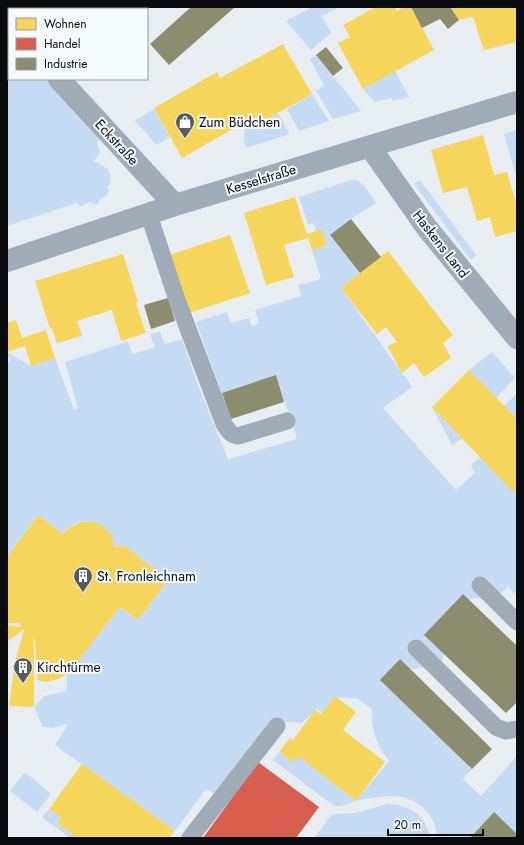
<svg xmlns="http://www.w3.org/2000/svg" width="524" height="845" font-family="Jost,sans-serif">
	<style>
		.green { fill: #c5dbf4 }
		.homes { fill: #f6d55c }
		.shops { fill: #d6604d }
		.industry { fill: #8c8c6e }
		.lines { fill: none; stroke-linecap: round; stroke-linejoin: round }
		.service { stroke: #9fabb7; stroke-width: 17 }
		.minor { stroke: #9fabb7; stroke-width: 22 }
		.labels { text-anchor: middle; stroke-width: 4; stroke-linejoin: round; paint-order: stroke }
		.poi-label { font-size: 14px; fill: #0a0c0f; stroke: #f5fafe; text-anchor: start }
		.street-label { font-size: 14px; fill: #0a0c0f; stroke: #f5fafe }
	</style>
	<rect width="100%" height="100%" fill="#e8edf2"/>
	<!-- green -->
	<path class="green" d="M312,7H339L322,16L331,33L311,50L286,21Z
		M7,16L9,17V79H76L78,90L103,135L97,143L100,153L93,162H98L100,165C109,167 112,175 110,184L107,187L109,190L107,195L101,198L97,205L89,202L80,207L77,203L7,226Z
		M316,55L361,111L333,119L316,91L324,86L310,59Z
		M395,71L409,97L393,101L392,98L375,102L363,89Z
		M312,94L329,121L299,131L287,109Z
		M154,109L170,137L157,145L135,121Z
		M278,113L289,133L287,135L246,148L244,143L245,122L249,128Z
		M517,130V179L504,134Z
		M356,180C365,183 371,196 376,203L351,219L330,236L360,273L341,288L412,387L383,408L456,490L475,473L471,465L481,457L517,488V595L507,586V589L493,598L486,599L475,598L459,603L441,663L408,670L459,738L453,750L472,769L463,779L481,796L517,756V834L494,812L470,838H437C436,825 433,817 423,808C407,795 394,795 374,798C368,799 361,799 355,801C347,804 344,806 334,806L273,760L279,752L293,763L298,756L356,801L389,761C376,744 371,731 372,709L358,699L336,697L322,713L317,709L302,723L287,722L275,719L269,740L267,754L249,764L230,793H213L206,789L175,831L55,745L68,725L66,724L53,728L43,727L34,707L44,696L67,691V674L76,664L120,607L138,620L168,580L125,546L115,547C111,523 78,511 63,534L38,515L7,557V363L10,362L7,352L31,366L55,358L74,410L78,408L65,362L128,341L132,354L155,347L150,334L160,332L165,344L182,339L198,385L228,459L297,439L276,376L222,393L196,322L227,312L231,323L249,318L252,326L259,323L255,310L301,296L298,285L321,279L312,250L327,245L322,229L316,231L313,223L308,225L299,197L348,181Z
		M420,180L476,255L471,260L414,184Z
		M492,352L515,378L496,398L469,370Z
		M517,393V419L504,406Z
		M432,407L463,438L452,445Z
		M25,772L51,794L37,812L10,791Z
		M387,804C409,804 427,816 430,838H314L332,814L356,813Z
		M49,809L61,817L57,823L77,838H70L42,817Z"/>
	<!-- homes -->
	<path class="homes" d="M53,7H119L116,9H55Z
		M376,7H395L397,11L404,7H411L434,50L363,89L338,43L350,37L343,25Z
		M450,7H517V42L484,50L473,17L459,20Z
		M283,44L312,94L249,129L245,122L182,158L154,108L217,72L220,78Z
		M483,135L494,175L507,172L517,206V231L495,237L490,217L477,221L467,187L443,193L431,150Z
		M295,197L307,234L322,229L327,245L312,250L308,238L284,245L294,277L266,285L244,213Z
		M230,235L250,293L189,313L169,255Z
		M388,251L453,335L443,343L451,358L424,377L414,363L402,373L387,346L397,342L386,327L377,334L341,288Z
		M123,254L138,302L136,303L146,333L121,341L112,310L77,321L82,336L57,343L52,328L50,329L35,281Z
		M16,320L22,338L46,330L55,358L31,366L25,346L7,352V323Z
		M469,370L517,419V488L513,492L432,407Z
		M38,515L63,534L70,527L81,522H94L104,527L111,534L115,547L125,546L168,580L138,620L120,607L76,664L67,674L58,679L47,682L37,680L35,640L34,638V707L9,706L15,662L24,629L7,642V625L23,627L18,623H7V557Z
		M335,696L356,712L343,730L385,762L356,801L298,756L293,763L279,752L290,738L293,740L315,710L321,714Z
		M82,764L132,800L175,831L169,838H77L57,823L61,817L49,809Z"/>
	<!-- shops -->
	<path class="shops" d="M258,762L319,807L296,838H203Z"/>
	<!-- industry -->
	<path class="industry" d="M191,7H235L169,65L150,44Z
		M411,7H450L459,20L448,29L440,19L422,28Z
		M326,47L343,68L333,76L316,55Z
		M351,219L381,257L360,273L330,235Z
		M168,298L175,321L151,329L144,305Z
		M276,375L284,402L231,419L222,393Z
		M463,594L517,646V702L506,713L424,635Z
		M400,659L492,749L472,769L380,680Z
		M494,812L517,834V838H470Z"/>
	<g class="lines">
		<!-- service -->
		<path class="service" d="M149,215L176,297L224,424C228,430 230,435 238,436L287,421
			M480,585L517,622
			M416,648L496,727L506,731L517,729
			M190,838L277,726"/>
		<!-- minor -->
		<path class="minor" d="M7,23L9,25
			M59,79L175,205
			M370,147L427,228L517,338
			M7,261L175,205L517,102"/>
	</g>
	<!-- icons -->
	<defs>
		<g id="shop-pin" transform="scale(1)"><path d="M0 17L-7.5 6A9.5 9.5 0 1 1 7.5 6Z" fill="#585b5e" stroke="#f5fafe"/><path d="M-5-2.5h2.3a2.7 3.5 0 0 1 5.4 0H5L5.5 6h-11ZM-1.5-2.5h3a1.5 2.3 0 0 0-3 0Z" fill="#fff"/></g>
		<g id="building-pin" transform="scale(1)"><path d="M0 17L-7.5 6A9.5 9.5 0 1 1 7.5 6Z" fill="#585b5e" stroke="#f5fafe"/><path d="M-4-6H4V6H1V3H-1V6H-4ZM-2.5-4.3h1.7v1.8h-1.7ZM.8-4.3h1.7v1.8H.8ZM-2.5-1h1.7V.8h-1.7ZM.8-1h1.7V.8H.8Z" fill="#fff"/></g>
	</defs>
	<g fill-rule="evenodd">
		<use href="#shop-pin" x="185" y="122"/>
		<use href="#building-pin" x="83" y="576"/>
		<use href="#building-pin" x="23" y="667"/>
	</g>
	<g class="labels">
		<!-- poi labels -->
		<g class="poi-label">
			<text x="199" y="127">Zum Büdchen</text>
			<text x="97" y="581">St. Fronleichnam</text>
			<text x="37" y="672">Kirchtürme</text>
		</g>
		<!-- street labels -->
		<g class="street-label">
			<text transform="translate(117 142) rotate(47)" y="5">Eckstraße</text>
			<text transform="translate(261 179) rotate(-17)" y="5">Kesselstraße</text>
			<text transform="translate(441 244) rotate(52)" y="5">Haskens Land</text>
		</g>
	</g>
	<!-- border -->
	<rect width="524" height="845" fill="none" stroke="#0a0c0f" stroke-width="16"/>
	<!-- legend -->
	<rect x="8" y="8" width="140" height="72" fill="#f5fafe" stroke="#979b9e"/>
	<rect x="16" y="18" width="20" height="12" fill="#f6d55c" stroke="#979b9e"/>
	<text x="44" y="28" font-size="12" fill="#0a0c0f">Wohnen</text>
	<rect x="16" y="38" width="20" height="12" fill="#d6604d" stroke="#979b9e"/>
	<text x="44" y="48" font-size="12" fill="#0a0c0f">Handel</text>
	<rect x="16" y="58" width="20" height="12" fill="#8c8c6e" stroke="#979b9e"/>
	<text x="44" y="68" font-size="12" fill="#0a0c0f">Industrie</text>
	<!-- scale -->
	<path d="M388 829v6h95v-6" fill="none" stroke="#0a0c0f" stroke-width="2"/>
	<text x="394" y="829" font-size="12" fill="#0a0c0f" stroke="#f5fafe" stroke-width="3" paint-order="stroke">20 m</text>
</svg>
